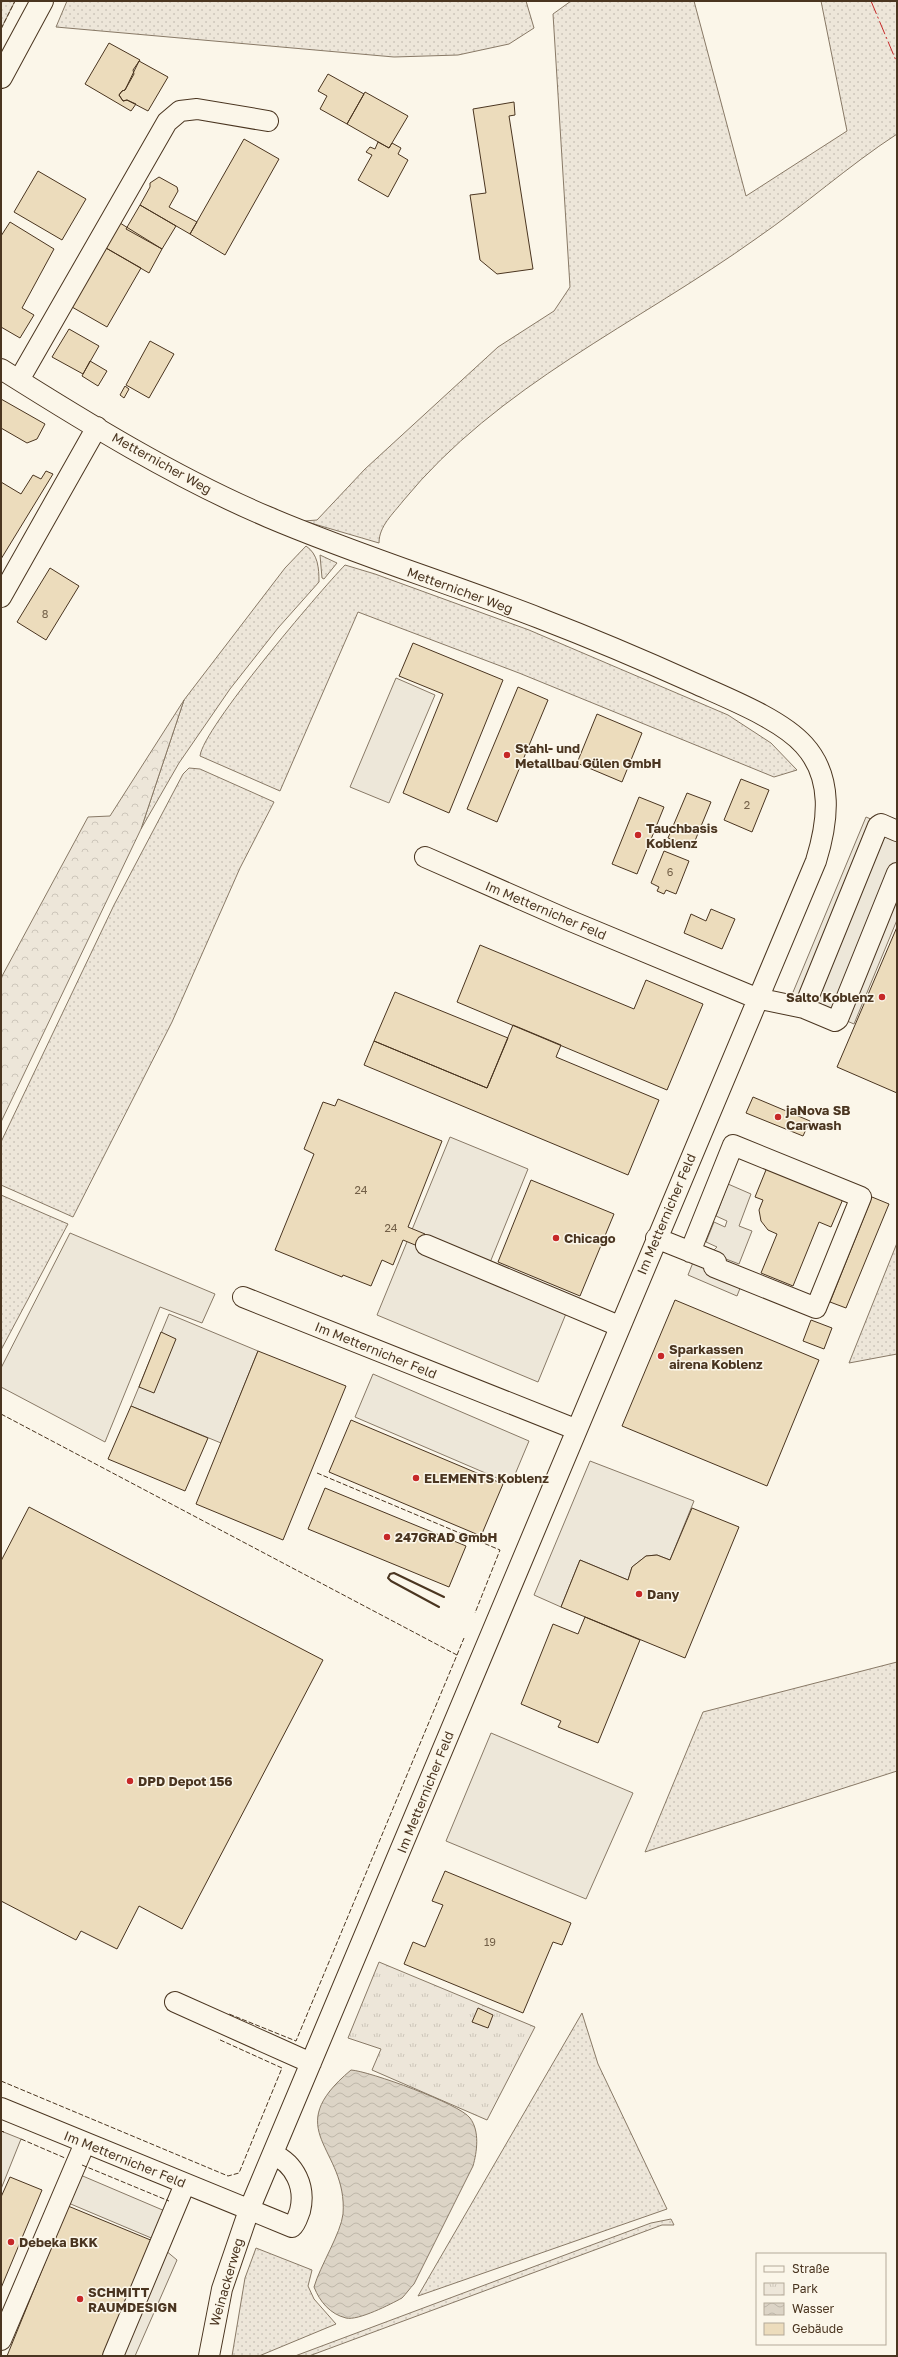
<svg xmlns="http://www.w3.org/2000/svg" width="898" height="2357" font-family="'Golos Text',sans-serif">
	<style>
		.grass { fill: url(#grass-dots); stroke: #887966 }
		.forest { fill: url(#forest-crowns); stroke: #887966 }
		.park { fill: url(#park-tufts); stroke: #887966 }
		.parking { fill: #ede7d9; stroke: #887966 }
		.water { fill: url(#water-waves); stroke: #887966 }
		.building { fill: #ecdcbc; stroke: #4a3520 }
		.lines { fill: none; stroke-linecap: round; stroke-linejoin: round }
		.minor-casing { stroke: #4a3520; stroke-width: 22 }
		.major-casing { stroke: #4a3520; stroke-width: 24 }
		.minor { stroke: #fbf6e9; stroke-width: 20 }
		.major { stroke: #fbf6e9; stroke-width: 22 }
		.fence { stroke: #4a3520; stroke-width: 1; stroke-dasharray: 5 2; stroke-linecap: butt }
		.wall { stroke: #4a3520; stroke-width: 2 }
		.power { stroke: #c62828; stroke-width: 1; stroke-dasharray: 14 3 2 3; stroke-linecap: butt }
		.poi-dot { fill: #c62828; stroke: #fbf6e9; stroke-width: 1.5 }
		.labels { text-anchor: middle; stroke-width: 3; stroke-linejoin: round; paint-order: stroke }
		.number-label { font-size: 11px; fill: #725f47 }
		.street-label { font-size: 13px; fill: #4a3520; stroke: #fbf6e9 }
		.poi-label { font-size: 13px; font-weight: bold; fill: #4a3520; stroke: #fbf6e9; text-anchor: start }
	</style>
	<defs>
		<pattern id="grass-dots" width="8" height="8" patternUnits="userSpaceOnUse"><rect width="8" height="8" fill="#ede6d9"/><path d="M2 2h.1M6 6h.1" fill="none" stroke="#cdc6ba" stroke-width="1.8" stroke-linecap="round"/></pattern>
		<pattern id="forest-crowns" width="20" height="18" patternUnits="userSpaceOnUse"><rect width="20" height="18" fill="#ede6d9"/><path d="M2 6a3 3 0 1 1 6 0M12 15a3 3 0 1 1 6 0" fill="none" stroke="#cdc6ba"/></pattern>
		<pattern id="park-tufts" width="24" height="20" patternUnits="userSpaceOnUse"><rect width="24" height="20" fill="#ede6d9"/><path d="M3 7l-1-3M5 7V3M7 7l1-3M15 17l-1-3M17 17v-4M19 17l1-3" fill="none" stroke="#cdc6ba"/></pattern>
		<pattern id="water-waves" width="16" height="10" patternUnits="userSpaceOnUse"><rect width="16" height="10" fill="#dcd4c6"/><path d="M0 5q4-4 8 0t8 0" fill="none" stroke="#beb7aa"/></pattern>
	</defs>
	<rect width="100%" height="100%" fill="#fbf6e9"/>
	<!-- grass -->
	<path class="grass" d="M1,1H15L1,29Z
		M67,1H526L534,28L509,44L458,55L394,57L56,27Z
		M571,1H694L746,196L847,131L821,1H897V134C848,166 805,205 757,238C637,324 498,385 403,501C393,514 379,526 379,543L304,521L317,520L365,469L498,347L554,311L570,287L553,14Z
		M306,546C318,554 319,568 319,582L278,628L230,689L179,763L141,829L184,700L285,568Z
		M320,555L337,563L324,579L322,578Z
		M345,565L375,574L529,630L728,715L771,743L797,770L774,777L519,673L358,612L280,791L200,756C203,728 319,592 345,565Z
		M189,768L200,769L274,802L240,868L172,1022L73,1217L1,1185V1142L114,905L183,774Z
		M1,1195L68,1224L1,1350Z
		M897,1243V1354L849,1363Z
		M897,1662V1771L645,1852L703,1712Z
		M582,2013L598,2064L667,2209L418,2296Z
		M671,2219L674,2225H662L309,2356H295L597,2243L651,2223Z
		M256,2248L312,2270L308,2286L314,2299L336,2324L259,2356H232L245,2278Z"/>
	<!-- forest -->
	<path class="forest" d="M184,700L141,829L1,1122V978L88,817L110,816Z"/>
	<!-- park -->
	<path class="park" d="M379,1962L535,2027L487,2120L372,2070L381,2049L348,2038Z"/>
	<!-- parking -->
	<path class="parking" d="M396,678L435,695L389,803L350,787Z
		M866,817L897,830V920L854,1024L791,997Z
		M450,1137L528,1169L489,1265L572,1299L538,1382L377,1315Z
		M728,1184L751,1194L739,1226L752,1231L739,1264L726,1259L724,1264L746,1273L737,1296L688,1275L700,1245L714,1250L717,1247L706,1242L714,1222L725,1227L727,1221L716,1216Z
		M70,1233L215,1294L202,1323L160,1307L105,1442L1,1387V1368Z
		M169,1314L258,1351L221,1443L131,1406Z
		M373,1374L529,1441L511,1484L355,1417Z
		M590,1461L694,1501L670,1560L657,1555L646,1556L632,1567L628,1580L580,1560L561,1607L534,1595Z
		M491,1733L633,1793L586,1899L446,1841Z
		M1,2131L21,2139L1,2189Z
		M78,2174L179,2217L165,2250L177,2260L135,2356H107L156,2240L66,2202Z"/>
	<!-- water -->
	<path class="water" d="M351,2070C369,2071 460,2104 470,2118C480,2131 477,2152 473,2166L414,2284C410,2288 406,2294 402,2298C391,2304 358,2321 346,2318C330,2314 320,2302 314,2287C320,2266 341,2233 343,2214C348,2147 278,2131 351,2070Z"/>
	<!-- building -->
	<path class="building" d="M109,43L140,60L133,70L134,74L125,90L122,91L119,95L123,101L127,100L136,104L131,111L85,84Z
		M139,61L168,77L148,111L127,100L123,101L119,95L122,91L125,90Z
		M328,74L364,94L347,124L320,109L327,96L318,91Z
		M365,92L408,116L389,148L347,124Z
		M514,102L515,115L509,116L533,269L497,274L480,260L470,195L486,193L473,109Z
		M244,139L279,159L225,255L190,234Z
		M378,142L389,148L392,143L401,148L398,154L408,160L388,197L358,180L372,155L366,152L370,147L375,149Z
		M38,171L86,199L62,240L14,212Z
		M159,177L177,187L178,191L169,207L197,222L190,234L140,205L150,187V183Z
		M140,205L176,226L162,249L126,229Z
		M10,222L54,249L22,308L34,315L20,338L1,327V236Z
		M120,223L162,249L149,273L106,248Z
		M106,248L141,268L107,327L72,307Z
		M69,329L99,346L83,374L52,357Z
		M150,341L174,354L149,398L126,385Z
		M90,361L107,371L98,386L82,376Z
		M125,386L129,389L124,398L120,395Z
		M1,399L45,424L37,439L27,443L1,428Z
		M46,471L53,474L1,559V482L21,494L33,475L41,479Z
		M50,568L79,586L46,640L17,622Z
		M413,643L503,680L449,813L403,793L443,694L399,676Z
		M518,687L548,700L497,822L467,809Z
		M597,714L642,733L622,782L577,763Z
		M741,779L769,790L752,832L724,820Z
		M687,793L711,802L692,848L668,838Z
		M639,797L664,807L637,874L612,864Z
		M664,851L689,861L676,894L666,890L664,894L657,891L659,887L651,883Z
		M711,909L735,919L722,949L684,933L691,914L706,921Z
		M897,927V1093L837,1067Z
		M480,945L634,1009L646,980L703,1004L667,1090L457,1002Z
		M395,992L508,1038L487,1088L374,1041Z
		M513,1025L561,1045L556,1057L659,1100L628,1175L364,1065L374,1041L487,1088Z
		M753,1097L810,1121L803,1136L746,1113Z
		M338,1099L442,1141L408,1227L425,1234L420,1247L403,1240L393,1265L382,1260L371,1286L343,1275L342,1277L275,1250L314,1154L304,1149L323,1102L335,1106Z
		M768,1165L843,1199L831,1227L819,1222L793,1286L761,1273L777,1234L768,1230L761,1221L759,1210L763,1200L755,1197Z
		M531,1180L614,1214L580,1296L498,1262Z
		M872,1197L889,1204L846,1308L830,1302Z
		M675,1300L819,1360L767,1486L622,1426Z
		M811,1320L832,1328L824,1349L803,1341Z
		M161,1332L176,1339L154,1393L139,1387Z
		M258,1351L346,1386L283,1540L196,1504Z
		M131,1406L208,1438L185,1491L108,1459Z
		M351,1420L503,1484L481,1536L329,1472Z
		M325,1488L466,1546L449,1587L308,1529Z
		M29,1507L323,1660L182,1929L139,1906L117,1949L81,1931L76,1940L1,1901V1561Z
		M692,1508L739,1527L685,1658L561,1607L580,1560L628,1580L632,1567L646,1556L657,1555L670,1560Z
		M585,1617L640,1640L598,1743L558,1727L561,1721L521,1704L553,1624L578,1634Z
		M445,1871L571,1923L562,1945L553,1942L523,2013L404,1964L413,1942L425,1947L443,1905L432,1901Z
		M478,2008L493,2015L488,2028L472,2022Z
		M10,2177L42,2190L1,2288V2197Z
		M68,2206L153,2241L106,2356H7Z"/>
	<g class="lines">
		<!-- minor casing -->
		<g class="minor-casing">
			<path id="minor" d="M1,369C85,422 176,478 268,517C357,555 449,583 539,618C591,638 643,660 694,683C727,698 781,719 804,745C834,778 828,822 816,861L249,2210L222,2289L209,2356
				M19,380L167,122L180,111L197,109L268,121
				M1,597L97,427
				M425,857L566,919L756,998L804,1008L835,1021L838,1019L897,873
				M804,1008L878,826L881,824L897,831
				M656,1238C676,1246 696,1254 716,1262L714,1267L816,1308L861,1197L733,1145L690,1252
				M426,1245L619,1326
				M243,1297L575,1429
				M175,2002L311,2063
				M1,2108L292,2227C296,2224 298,2216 300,2211C306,2187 295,2164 273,2154
				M1,2340L85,2143
				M113,2356L185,2184"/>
		</g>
		<!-- major casing -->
		<g class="major-casing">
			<path id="major" d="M1,77L42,1"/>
		</g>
		<!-- minor -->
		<use href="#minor" class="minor"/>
		<!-- major -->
		<use href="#major" class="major"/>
		<!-- fence -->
		<path class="fence" d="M1,29L15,1
			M1,1414L457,1655L296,2041L229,2014
			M317,1473L500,1550L475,1613
			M457,1655L464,1638
			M1,2081L228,2176L239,2173L282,2068L218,2039
			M1,2131L4,2132
			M21,2139L65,2158
			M82,2165L169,2201"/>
		<!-- wall -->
		<path class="wall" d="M439,1607L391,1581L388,1578L390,1574L394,1573L444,1597"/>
		<!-- power -->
		<path class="power" d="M871,1L897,63"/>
	</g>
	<!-- markers -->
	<g class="poi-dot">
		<circle cx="507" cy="755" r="4"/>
		<circle cx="638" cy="835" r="4"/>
		<circle cx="882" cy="997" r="4"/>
		<circle cx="778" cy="1117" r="4"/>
		<circle cx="556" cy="1238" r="4"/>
		<circle cx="661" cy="1356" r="4"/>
		<circle cx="416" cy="1478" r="4"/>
		<circle cx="387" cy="1537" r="4"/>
		<circle cx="639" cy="1594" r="4"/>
		<circle cx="130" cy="1781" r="4"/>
		<circle cx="11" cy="2242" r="4"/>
		<circle cx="80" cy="2299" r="4"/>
	</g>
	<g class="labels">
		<!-- number labels -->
		<g class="number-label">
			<text x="45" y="618">8</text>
			<text x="747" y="809">2</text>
			<text x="670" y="876">6</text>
			<text x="361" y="1194">24</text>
			<text x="391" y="1232">24</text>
			<text x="490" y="1946">19</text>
		</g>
		<!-- street labels -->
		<g class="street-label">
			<text transform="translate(162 463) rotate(29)" y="5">Metternicher Weg</text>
			<text transform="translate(460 590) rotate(20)" y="5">Metternicher Weg</text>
			<text transform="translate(546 910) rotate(23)" y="5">Im Metternicher Feld</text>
			<text transform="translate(666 1214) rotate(-67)" y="5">Im Metternicher Feld</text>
			<text transform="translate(376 1350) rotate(22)" y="5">Im Metternicher Feld</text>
			<text transform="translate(425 1792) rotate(-68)" y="5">Im Metternicher Feld</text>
			<text transform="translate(125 2159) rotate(22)" y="5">Im Metternicher Feld</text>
			<text transform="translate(226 2282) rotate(-74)" y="5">Weinackerweg</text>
		</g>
		<!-- poi labels -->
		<g class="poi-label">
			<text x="515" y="753">Stahl- und<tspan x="515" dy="15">Metallbau Gülen GmbH</tspan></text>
			<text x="646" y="833">Tauchbasis<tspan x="646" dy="15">Koblenz</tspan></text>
			<text x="874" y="1002" text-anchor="end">Salto Koblenz</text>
			<text x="786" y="1115">jaNova SB<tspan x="786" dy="15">Carwash</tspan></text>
			<text x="564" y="1243">Chicago</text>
			<text x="669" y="1354">Sparkassen<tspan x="669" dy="15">airena Koblenz</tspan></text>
			<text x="424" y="1483">ELEMENTS Koblenz</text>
			<text x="395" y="1542">247GRAD GmbH</text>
			<text x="647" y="1599">Dany</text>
			<text x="138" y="1786">DPD Depot 156</text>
			<text x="19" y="2247">Debeka BKK</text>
			<text x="88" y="2297">SCHMITT<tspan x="88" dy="15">RAUMDESIGN</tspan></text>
		</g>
	</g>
	<!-- border -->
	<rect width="898" height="2357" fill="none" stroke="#4a3520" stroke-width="4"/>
	<!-- legend -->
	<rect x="756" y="2253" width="130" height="92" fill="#fbf6e9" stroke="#b4a999"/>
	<rect x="764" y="2266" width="20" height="6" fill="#fbf6e9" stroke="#b4a999"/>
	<text x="792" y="2273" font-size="12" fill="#4a3520">Straße</text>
	<rect x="764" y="2283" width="20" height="12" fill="url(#park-tufts)" stroke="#b4a999"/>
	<text x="792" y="2293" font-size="12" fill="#4a3520">Park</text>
	<rect x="764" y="2303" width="20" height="12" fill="url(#water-waves)" stroke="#b4a999"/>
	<text x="792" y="2313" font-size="12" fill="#4a3520">Wasser</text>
	<rect x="764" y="2323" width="20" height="12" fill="#ecdcbc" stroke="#b4a999"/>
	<text x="792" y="2333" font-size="12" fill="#4a3520">Gebäude</text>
</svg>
